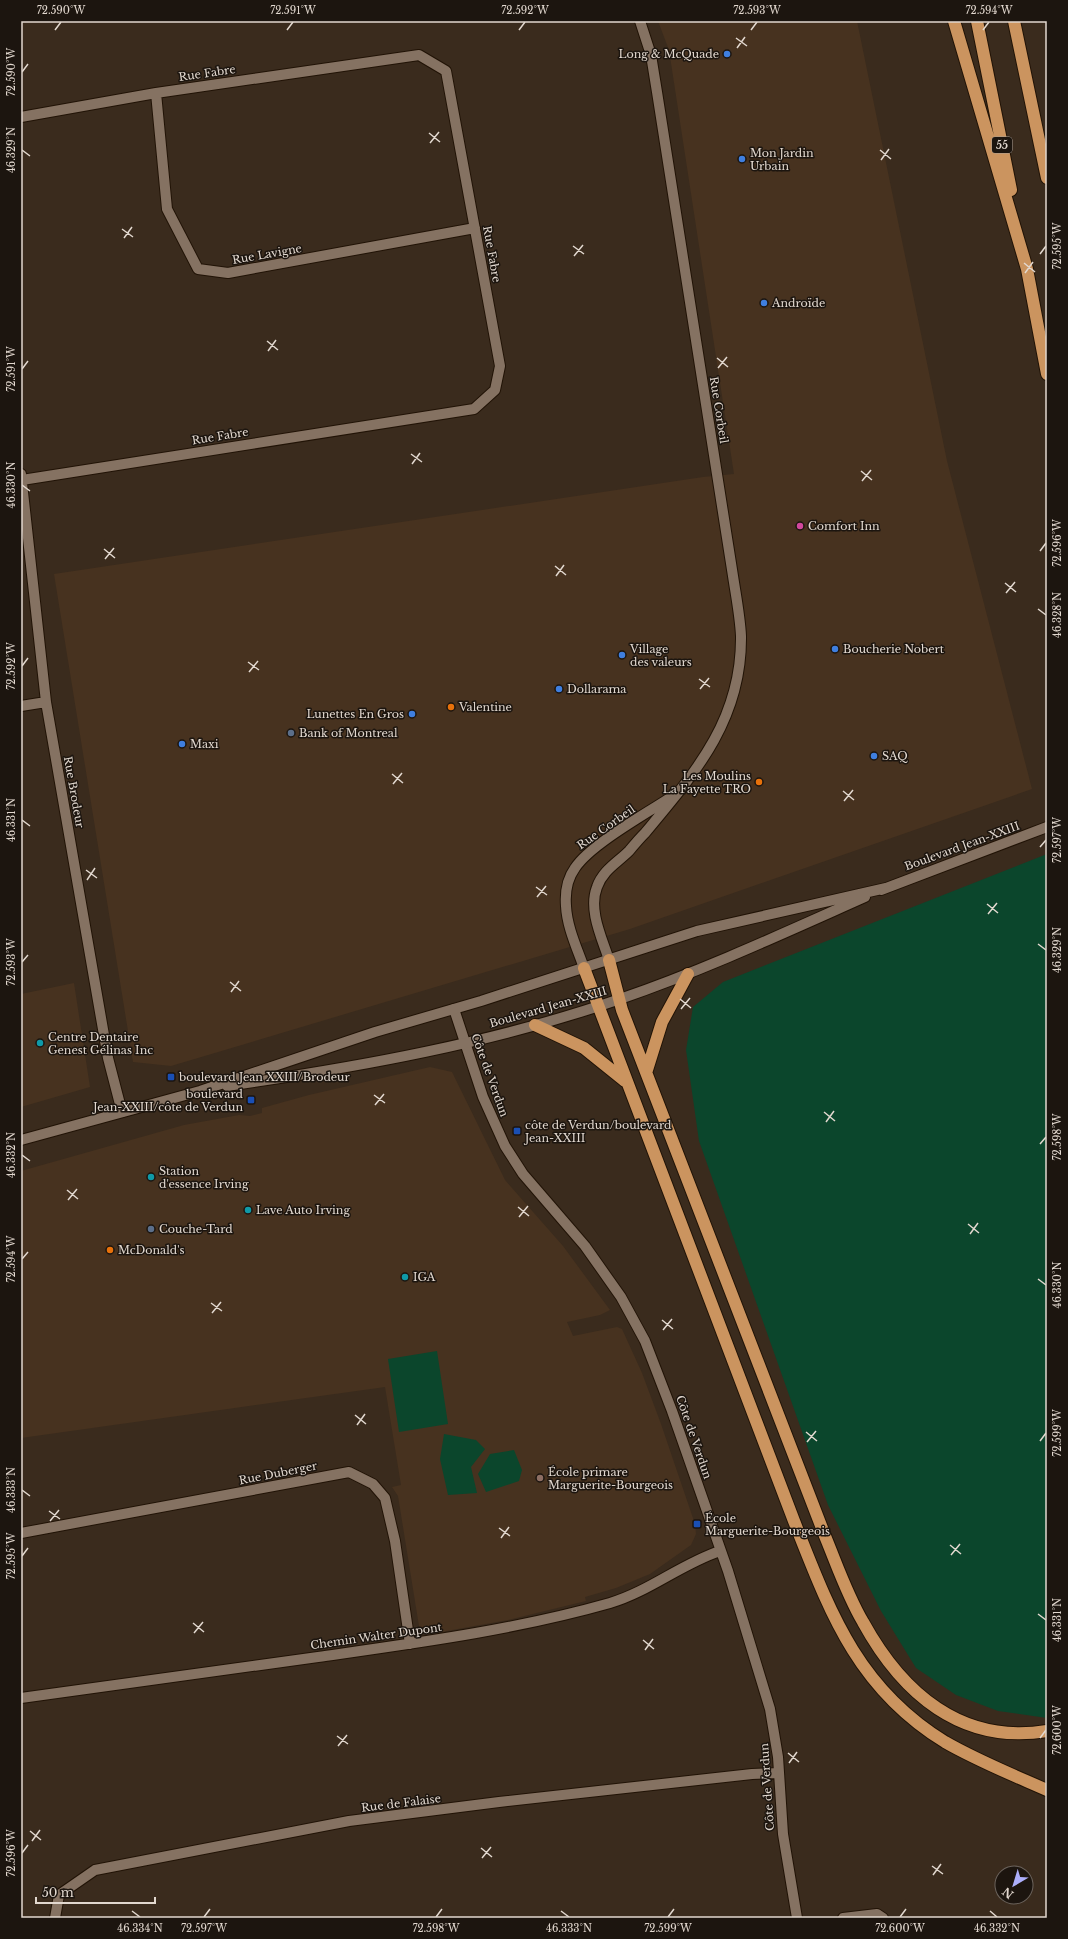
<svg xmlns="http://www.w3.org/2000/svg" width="1068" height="1939" font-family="'Libre Baskerville',serif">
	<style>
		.built { fill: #47321f }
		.green { fill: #0b462c }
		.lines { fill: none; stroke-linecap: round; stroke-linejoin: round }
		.minor-casing { stroke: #211306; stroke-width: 12 }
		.tertiary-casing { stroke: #211306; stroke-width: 12 }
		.motorway-casing { stroke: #211306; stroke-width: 14 }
		.minor { stroke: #857262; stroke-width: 10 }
		.tertiary { stroke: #857262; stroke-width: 10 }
		.motorway { stroke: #cb945f; stroke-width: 12 }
		.ticks { fill: none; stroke: #e2d8cf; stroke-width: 1.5 }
		.shop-dot { fill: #3f7fe0; stroke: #1c150f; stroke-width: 1.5 }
		.hotel-dot { fill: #d1479c; stroke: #1c150f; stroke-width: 1.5 }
		.food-dot { fill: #e8710a; stroke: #1c150f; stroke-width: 1.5 }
		.service-dot { fill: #5c6f8a; stroke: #1c150f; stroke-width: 1.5 }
		.culture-dot { fill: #0f9aa8; stroke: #1c150f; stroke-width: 1.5 }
		.transit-dot { fill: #1a4fb4; stroke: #1c150f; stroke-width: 1.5 }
		.education-dot { fill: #8d6e63; stroke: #1c150f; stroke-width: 1.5 }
		.labels { text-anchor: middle; stroke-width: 3; stroke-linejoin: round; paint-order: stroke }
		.shield { fill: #1c150f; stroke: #a79e95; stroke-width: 1 }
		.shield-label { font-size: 10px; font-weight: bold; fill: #e2d8cf }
		.poi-label { font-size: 11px; fill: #e2d8cf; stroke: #1c150f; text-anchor: start }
		.street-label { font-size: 11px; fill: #e2d8cf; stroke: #1c150f }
		.neatline { fill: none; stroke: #e2d8cf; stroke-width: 1.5 }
		.ticks-label { font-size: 10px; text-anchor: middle; fill: #e2d8cf }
	</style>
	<rect width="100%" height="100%" fill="#3a2b1d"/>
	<!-- built -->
	<path class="built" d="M658,21H857L947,461L1032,789L630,929L171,1066L133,1062L54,574L703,477L734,474L669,50Z
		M74,983L90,1087L21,1107V994Z
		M430,1067L452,1072L505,1180L563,1246L610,1310L600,1315L567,1322L573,1336L617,1327L622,1329L642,1373L661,1424L695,1524L696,1534L691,1545L650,1574L616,1588L585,1597L586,1601L508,1620L430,1634L422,1631L419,1626L398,1496L392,1487L401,1485L385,1387L21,1438V1171L184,1125L239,1115L250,1116L262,1113V1108L309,1095Z"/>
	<!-- green -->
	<path class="green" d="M1047,854V1718L998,1711L956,1695L916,1668L881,1611L828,1505L699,1141L686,1050L693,1007L723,982Z
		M437,1351L448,1424L399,1432L388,1359Z
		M444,1434L476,1440L485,1449L471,1467L477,1493L448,1495L440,1459Z
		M514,1450L522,1470L519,1481L486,1492L478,1474L490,1454Z"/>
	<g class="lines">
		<!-- minor casing -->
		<g class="minor-casing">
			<path id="minor" d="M156,93L167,209L198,269L228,273L475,228
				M21,117L156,93L419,55L446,71L500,366L495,390L474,409L22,480
				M21,474L46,702L108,1058L122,1112
				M21,706L46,702
				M609,960C602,938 588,910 597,887C603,870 617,863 629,851C634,845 639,839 645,833C695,773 742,720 741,636C740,616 736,596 733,576L657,92L651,55L640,21
				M584,968C577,948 567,927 566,906C565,893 567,879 575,868C590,845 645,814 670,798
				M454,1009L483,1097L505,1146L523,1174L585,1246L621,1297L645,1341L672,1411L728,1571L770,1709L778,1757L783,1834L797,1918
				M21,1533L349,1472L373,1484L385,1498L395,1541L410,1644
				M21,1698C120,1684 219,1670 318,1657C416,1643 515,1630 610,1603C650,1591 681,1564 720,1551
				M55,1918L59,1895L95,1870L349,1821L499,1802L752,1774L779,1773
				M843,1918L877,1914L883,1918"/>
		</g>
		<!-- tertiary casing -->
		<g class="tertiary-casing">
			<path id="tertiary" d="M881,890L1047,827
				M227,1086C359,1067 493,1043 620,999C704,970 784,933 865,897
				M21,1140L200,1091L375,1032L481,1001L697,931L886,888"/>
		</g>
		<!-- motorway casing -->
		<g class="motorway-casing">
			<path id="motorway" d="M954,21L1027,269L1047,374
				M977,21L1011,190
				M1014,21L1047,178
				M609,960L622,1010L825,1536C837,1565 847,1595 863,1622C902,1693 961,1745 1047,1731
				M584,968L794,1521C830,1612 857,1688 945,1742C978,1761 1013,1775 1047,1790
				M535,1025L584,1048L625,1081
				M647,1070L662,1022L688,974"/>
		</g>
		<!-- minor -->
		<use href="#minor" class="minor"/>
		<!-- tertiary -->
		<use href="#tertiary" class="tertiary"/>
		<!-- motorway -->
		<use href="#motorway" class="motorway"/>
	</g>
	<!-- ticks -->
	<path class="ticks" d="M55,30L61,22M287,30L293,22M519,30L525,22M751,30L757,22M983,30L989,22M736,38L747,46M737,48L745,37M22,72L28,64M429,133L440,142M430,143L439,132M22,150L30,156M880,150L891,159M881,160L889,149M122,229L133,237M124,238L132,227M573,246L584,254M1040,254L1046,246M574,256L583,245M1024,263L1035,272M1025,273L1033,262M267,341L278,350M268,351L276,340M717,358L728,367M718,368L727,357M22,369L28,361M411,454L422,462M412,464L420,453M861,471L872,480M862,481L871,470M22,485L30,491M104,549L115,558M1040,551L1046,543M105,559L114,548M555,566L566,575M556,576L564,565M1005,583L1016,592M1006,593L1015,582M1038,609L1046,615M248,662L259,670M22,666L28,658M249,672L258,661M699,679L710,687M700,689L709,678M392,774L403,783M393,784L402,773M843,791L854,800M844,801L853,790M22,820L30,826M1040,847L1046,840M86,870L97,878M87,880L95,868M536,887L547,895M537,897L546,886M987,904L998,913M988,914L997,903M1038,944L1046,950M22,962L28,955M230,982L241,991M231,992L239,981M680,999L691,1008M681,1009L690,998M374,1095L385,1103M375,1105L384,1094M824,1112L835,1121M826,1122L834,1111M1040,1144L1046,1137M22,1155L30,1161M67,1190L78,1199M68,1200L77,1189M518,1207L529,1216M519,1217L528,1206M968,1224L979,1233M970,1234L978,1223M22,1259L28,1252M1038,1279L1046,1285M211,1303L222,1311M212,1313L221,1302M662,1320L673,1329M663,1330L672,1319M355,1415L366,1424M357,1425L365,1414M806,1432L817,1441M1040,1441L1046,1433M807,1442L816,1431M22,1490L30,1496M49,1511L60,1519M50,1521L59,1510M499,1528L510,1536M501,1538L509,1527M950,1545L961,1554M951,1555L960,1544M22,1556L28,1548M1038,1614L1046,1620M193,1623L204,1632M194,1633L203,1622M643,1640L654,1649M645,1650L653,1639M337,1736L348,1744M1040,1738L1046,1730M338,1746L347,1735M788,1753L799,1762M789,1763L797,1752M30,1831L41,1840M32,1841L40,1830M481,1848L492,1857M22,1853L28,1845M482,1858L491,1847M932,1866L943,1874M933,1875L941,1864M132,1911L140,1917M561,1911L569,1917M990,1911L997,1917M204,1917L210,1909M436,1917L442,1909M668,1917L674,1909M900,1917L906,1909"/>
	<!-- markers -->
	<g class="shop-dot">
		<circle cx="727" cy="54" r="4"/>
		<circle cx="742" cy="159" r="4"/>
		<circle cx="764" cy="303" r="4"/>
		<circle cx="835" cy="649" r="4"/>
		<circle cx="622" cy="655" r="4"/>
		<circle cx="559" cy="689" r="4"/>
		<circle cx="412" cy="714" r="4"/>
		<circle cx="182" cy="744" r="4"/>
		<circle cx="874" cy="756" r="4"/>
	</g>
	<circle class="hotel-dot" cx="800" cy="526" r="4"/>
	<g class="food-dot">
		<circle cx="451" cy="707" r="4"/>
		<circle cx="759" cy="782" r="4"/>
		<circle cx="110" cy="1250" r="4"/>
	</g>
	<g class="service-dot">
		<circle cx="291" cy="733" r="4"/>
		<circle cx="151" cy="1229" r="4"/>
	</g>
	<g class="culture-dot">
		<circle cx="40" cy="1043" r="4"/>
		<circle cx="151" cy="1177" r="4"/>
		<circle cx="248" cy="1210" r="4"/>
		<circle cx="405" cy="1277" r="4"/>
	</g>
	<g class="transit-dot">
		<rect x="167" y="1073" width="8" height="8" rx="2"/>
		<rect x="247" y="1096" width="8" height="8" rx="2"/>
		<rect x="513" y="1127" width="8" height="8" rx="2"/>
		<rect x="693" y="1520" width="8" height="8" rx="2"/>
	</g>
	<circle class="education-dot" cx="540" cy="1478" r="4"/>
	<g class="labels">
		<!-- shield labels -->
		<rect class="shield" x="992" y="137" width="20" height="16" rx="3"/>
		<g class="shield-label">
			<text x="1002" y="149">55</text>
		</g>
		<!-- poi labels -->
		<g class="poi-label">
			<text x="719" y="58" text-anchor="end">Long &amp; McQuade</text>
			<text x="750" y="157">Mon Jardin<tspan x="750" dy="13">Urbain</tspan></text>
			<text x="772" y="307">Androïde</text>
			<text x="808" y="530">Comfort Inn</text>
			<text x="630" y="653">Village<tspan x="630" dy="13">des valeurs</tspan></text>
			<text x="843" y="653">Boucherie Nobert</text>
			<text x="567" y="693">Dollarama</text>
			<text x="459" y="711">Valentine</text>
			<text x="404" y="718" text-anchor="end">Lunettes En Gros</text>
			<text x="299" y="737">Bank of Montreal</text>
			<text x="190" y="748">Maxi</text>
			<text x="882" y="760">SAQ</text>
			<text x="751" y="780" text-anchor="end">Les Moulins<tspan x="751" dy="13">La Fayette TRO</tspan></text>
			<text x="48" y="1041">Centre Dentaire<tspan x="48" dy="13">Genest Gélinas Inc</tspan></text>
			<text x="179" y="1081">boulevard Jean XXIII/Brodeur</text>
			<text x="243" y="1098" text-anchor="end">boulevard<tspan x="243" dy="13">Jean-XXIII/côte de Verdun</tspan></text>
			<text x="525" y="1129">côte de Verdun/boulevard<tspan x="525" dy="13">Jean-XXIII</tspan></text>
			<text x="159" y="1175">Station<tspan x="159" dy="13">d'essence Irving</tspan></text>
			<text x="256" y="1214">Lave Auto Irving</text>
			<text x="159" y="1233">Couche-Tard</text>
			<text x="118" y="1254">McDonald's</text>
			<text x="413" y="1281">IGA</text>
			<text x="548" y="1476">École primare<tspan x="548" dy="13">Marguerite-Bourgeois</tspan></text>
			<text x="705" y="1522">École<tspan x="705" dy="13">Marguerite-Bourgeois</tspan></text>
		</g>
		<!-- street labels -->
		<g class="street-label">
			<text transform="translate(207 73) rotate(-8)" y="4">Rue Fabre</text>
			<text transform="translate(267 254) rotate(-10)" y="4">Rue Lavigne</text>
			<text transform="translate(492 254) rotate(80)" y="4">Rue Fabre</text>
			<text transform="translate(719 410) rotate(81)" y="4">Rue Corbeil</text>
			<text transform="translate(220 436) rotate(-9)" y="4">Rue Fabre</text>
			<text transform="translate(74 792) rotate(80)" y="4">Rue Brodeur</text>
			<text transform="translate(606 827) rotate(-35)" y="4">Rue Corbeil</text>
			<text transform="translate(962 846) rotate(-20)" y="4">Boulevard Jean-XXIII</text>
			<text transform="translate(548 1007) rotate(-16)" y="4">Boulevard Jean-XXIII</text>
			<text transform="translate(490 1075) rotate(70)" y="4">Côte de Verdun</text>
			<text transform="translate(694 1437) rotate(71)" y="4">Côte de Verdun</text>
			<text transform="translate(278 1473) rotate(-11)" y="4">Rue Duberger</text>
			<text transform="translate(376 1636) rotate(-8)" y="4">Chemin Walter Dupont</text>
			<text transform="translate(767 1787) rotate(-94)" y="4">Côte de Verdun</text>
			<text transform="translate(401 1803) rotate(-7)" y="4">Rue de Falaise</text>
		</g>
	</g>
	<!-- border -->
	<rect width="1068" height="1939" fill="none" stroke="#1c150f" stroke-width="44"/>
	<!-- north arrow -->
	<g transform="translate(1014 1885) rotate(218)"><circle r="19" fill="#1c150f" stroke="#6b635c"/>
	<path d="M0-3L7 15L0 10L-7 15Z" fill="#adaffb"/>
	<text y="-6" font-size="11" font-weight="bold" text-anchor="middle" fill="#e2d8cf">N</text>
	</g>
	<!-- scale -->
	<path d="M36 1897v6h119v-6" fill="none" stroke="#e2d8cf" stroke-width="2"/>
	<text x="42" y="1897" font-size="12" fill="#e2d8cf" stroke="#1c150f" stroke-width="3" paint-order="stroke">50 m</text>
	<rect x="22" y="22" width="1024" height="1895" class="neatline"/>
	<g class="ticks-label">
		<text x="61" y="14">72.590°W</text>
		<text x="293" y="14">72.591°W</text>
		<text x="525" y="14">72.592°W</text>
		<text x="757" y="14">72.593°W</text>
		<text x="989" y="14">72.594°W</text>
		<text transform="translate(11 72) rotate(-90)" y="4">72.590°W</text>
		<text transform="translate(11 150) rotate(-90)" y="4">46.329°N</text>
		<text transform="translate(1057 246) rotate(-90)" y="4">72.595°W</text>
		<text transform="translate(11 369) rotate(-90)" y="4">72.591°W</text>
		<text transform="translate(11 485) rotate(-90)" y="4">46.330°N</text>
		<text transform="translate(1057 543) rotate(-90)" y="4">72.596°W</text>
		<text transform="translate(1057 615) rotate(-90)" y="4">46.328°N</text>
		<text transform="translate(11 666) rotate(-90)" y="4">72.592°W</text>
		<text transform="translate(11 820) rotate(-90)" y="4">46.331°N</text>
		<text transform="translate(1057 840) rotate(-90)" y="4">72.597°W</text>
		<text transform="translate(1057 950) rotate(-90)" y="4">46.329°N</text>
		<text transform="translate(11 962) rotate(-90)" y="4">72.593°W</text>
		<text transform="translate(1057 1137) rotate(-90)" y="4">72.598°W</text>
		<text transform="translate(11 1155) rotate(-90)" y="4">46.332°N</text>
		<text transform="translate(11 1259) rotate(-90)" y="4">72.594°W</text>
		<text transform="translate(1057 1285) rotate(-90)" y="4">46.330°N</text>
		<text transform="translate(1057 1433) rotate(-90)" y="4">72.599°W</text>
		<text transform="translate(11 1490) rotate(-90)" y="4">46.333°N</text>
		<text transform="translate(11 1556) rotate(-90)" y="4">72.595°W</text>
		<text transform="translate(1057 1620) rotate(-90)" y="4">46.331°N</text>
		<text transform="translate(1057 1730) rotate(-90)" y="4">72.600°W</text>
		<text transform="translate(11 1853) rotate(-90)" y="4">72.596°W</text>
		<text x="140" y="1932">46.334°N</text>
		<text x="204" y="1932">72.597°W</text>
		<text x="436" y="1932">72.598°W</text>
		<text x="569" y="1932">46.333°N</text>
		<text x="668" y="1932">72.599°W</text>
		<text x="900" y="1932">72.600°W</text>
		<text x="997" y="1932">46.332°N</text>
	</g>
</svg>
